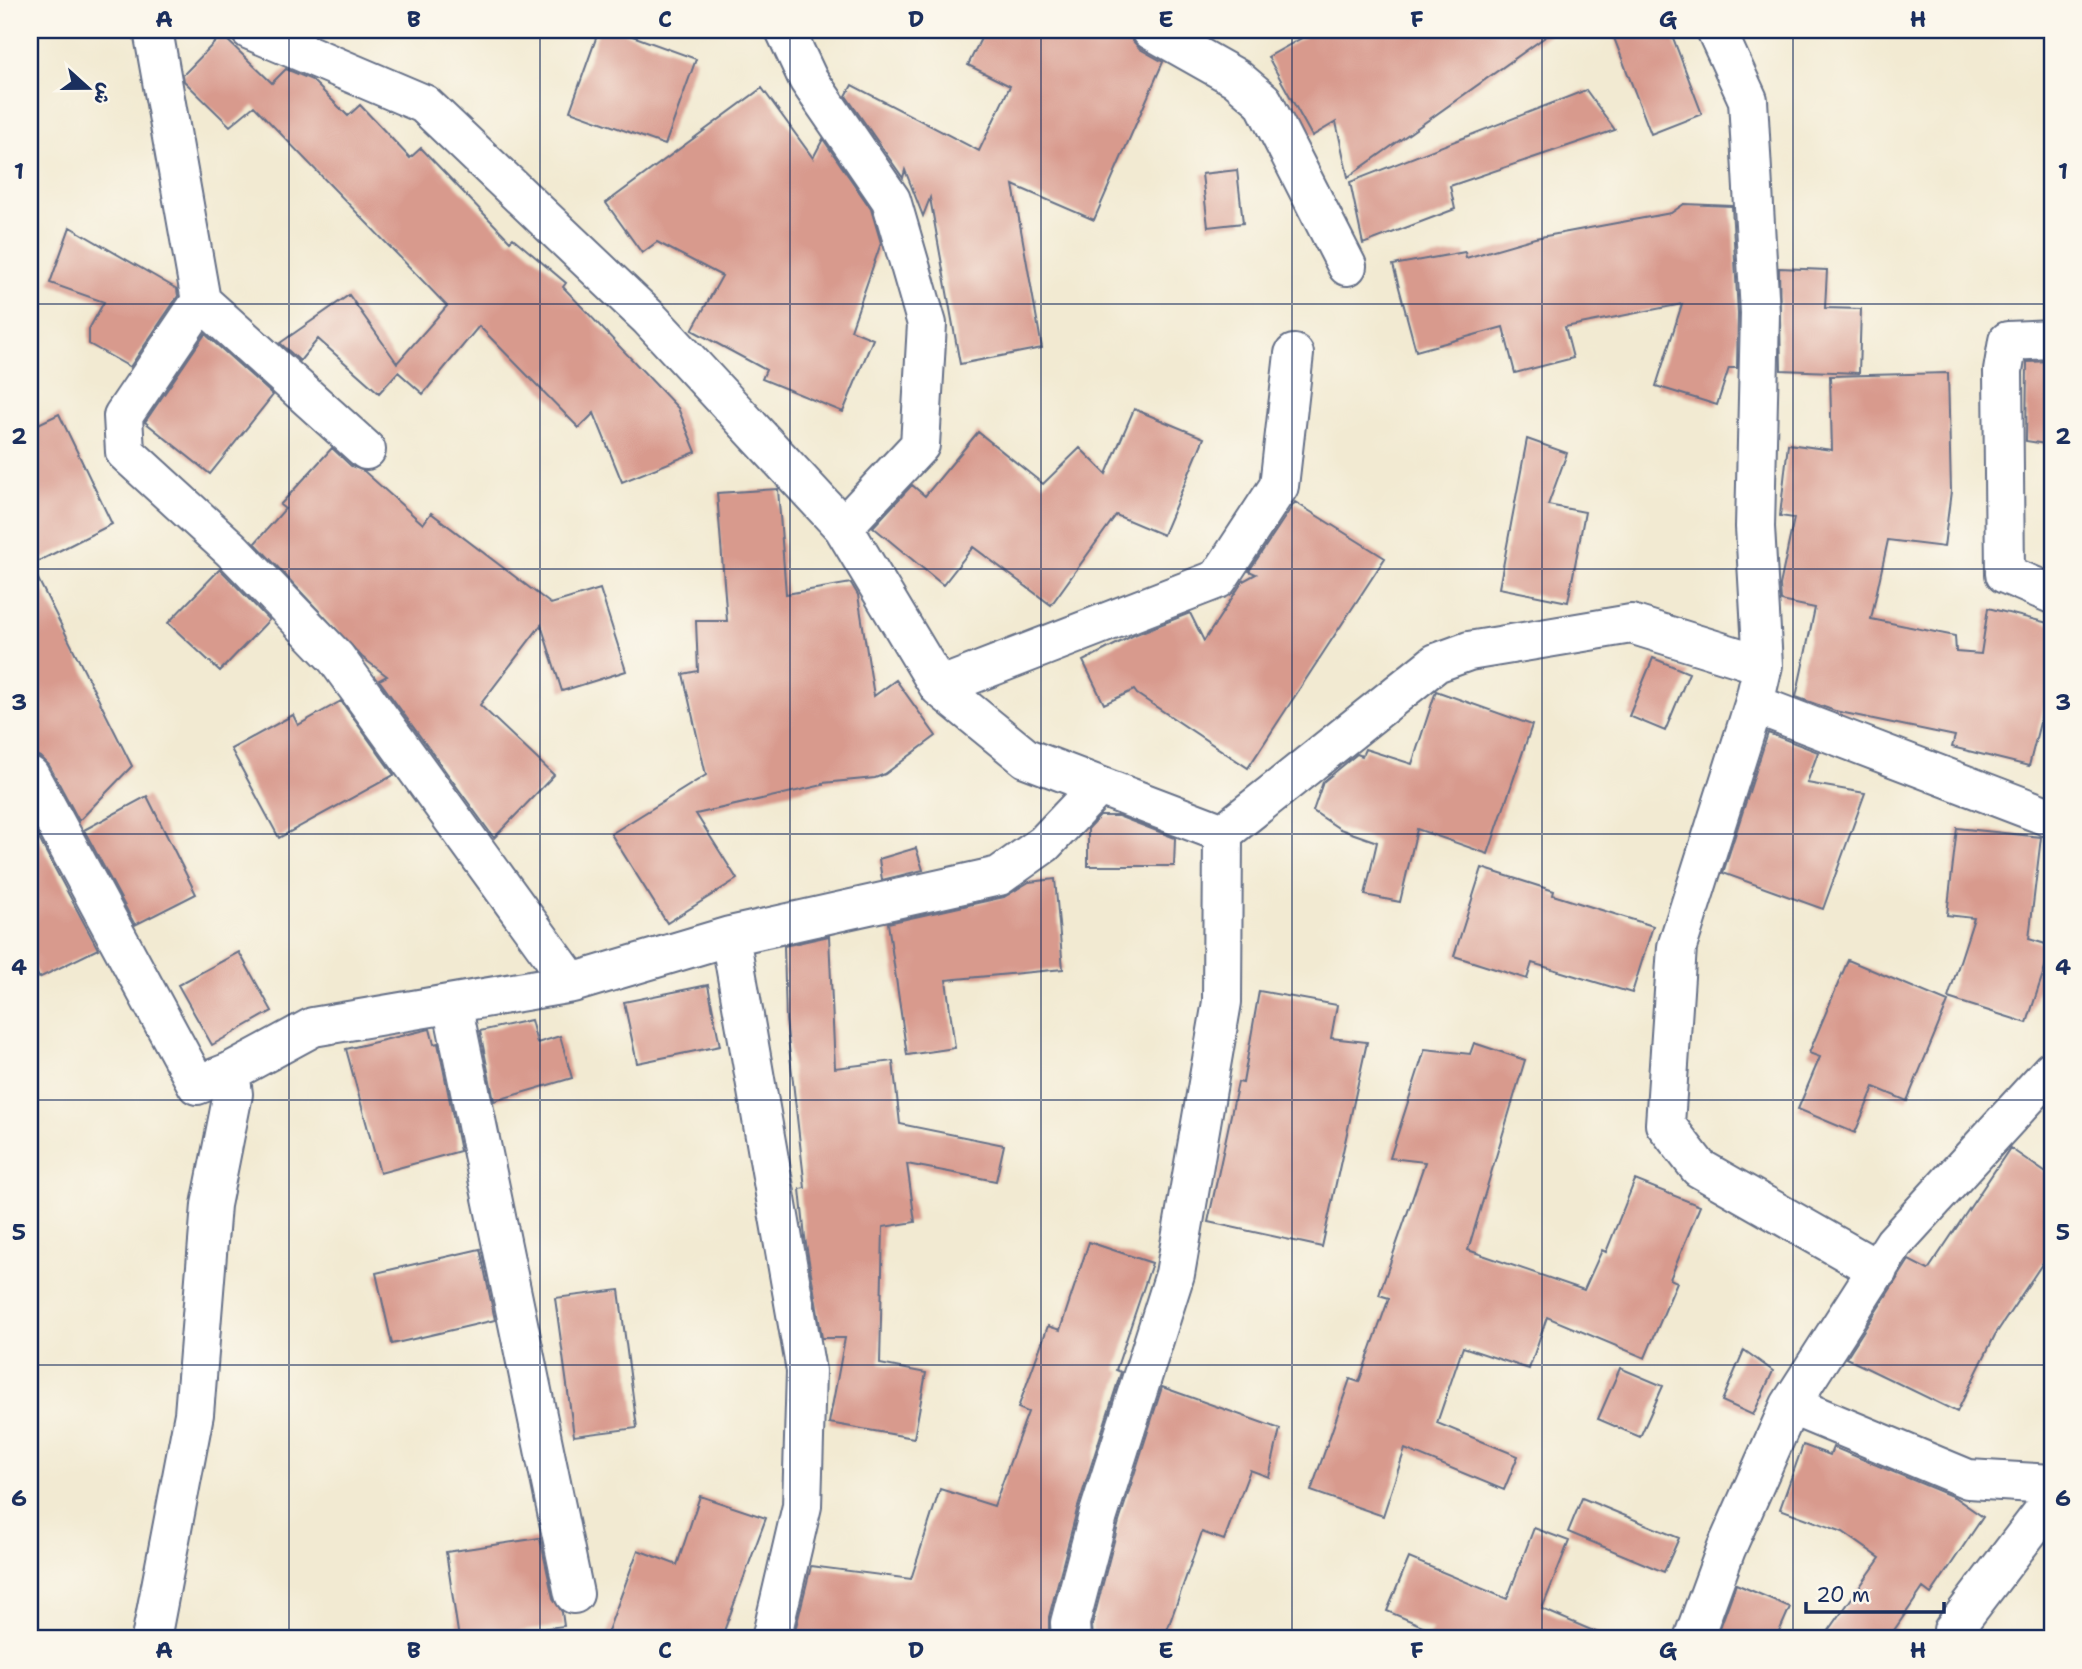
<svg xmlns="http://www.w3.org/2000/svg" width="2082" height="1669" font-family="'Shantell Sans','Playpen Sans Arabic',sans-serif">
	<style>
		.building { fill: #d89a8d }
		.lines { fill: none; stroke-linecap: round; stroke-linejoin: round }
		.minor-casing { stroke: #667087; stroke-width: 42 }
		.minor { stroke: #fff; stroke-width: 38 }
		.grid { fill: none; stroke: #1b2f5e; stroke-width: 2; stroke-opacity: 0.55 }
		.neatline { fill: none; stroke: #1b2f5e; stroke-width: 2.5 }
		.grid-label { font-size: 23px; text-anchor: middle; font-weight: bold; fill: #1b2f5e }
	</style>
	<rect width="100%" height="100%" fill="#fbf7ec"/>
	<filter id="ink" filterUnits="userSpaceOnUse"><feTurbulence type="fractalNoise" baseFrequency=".0143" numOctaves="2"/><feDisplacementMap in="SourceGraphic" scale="14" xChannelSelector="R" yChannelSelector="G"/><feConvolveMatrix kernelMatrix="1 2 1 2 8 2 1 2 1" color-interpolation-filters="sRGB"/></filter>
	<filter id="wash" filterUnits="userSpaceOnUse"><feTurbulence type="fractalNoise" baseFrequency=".00686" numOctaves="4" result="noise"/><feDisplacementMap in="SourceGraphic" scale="28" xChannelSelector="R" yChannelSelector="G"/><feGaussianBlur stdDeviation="1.57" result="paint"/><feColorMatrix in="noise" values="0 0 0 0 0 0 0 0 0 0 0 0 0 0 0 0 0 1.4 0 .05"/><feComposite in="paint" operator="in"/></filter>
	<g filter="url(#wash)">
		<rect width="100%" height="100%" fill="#f2ead2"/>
		<g id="blocks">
			<!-- building -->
			<path class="building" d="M599 30H616L696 59 665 145 570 111Z
				M985 30H1129L1132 40 1140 49 1163 62 1094 220 1013 185 1042 348 960 364 930 198 923 216 905 170 903 178 846 96 852 85 979 151 1010 86 968 65Z
				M1316 30H1555L1348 177 1336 122 1312 136 1268 57Z
				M1611 30H1670L1702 114 1651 134Z
				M222 35 272 83 286 69 312 80 348 116 360 105 410 158 421 148 510 241 513 238 566 283 563 287 678 408 696 452 622 482 594 413 579 428 479 326 423 394 398 372 379 393 318 339 300 361 280 343 349 295 397 363 447 306 254 106 230 126 184 81 183 75Z
				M762 88 813 158 823 139 871 209 881 243 851 330 873 339 843 412 762 379 766 370 692 330 722 276 657 242 642 253 606 203Z
				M1586 90 1615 130 1450 186 1455 209 1363 244 1350 182Z
				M1237 170 1243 223 1208 227 1202 174Z
				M1684 204 1732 206 1738 313 1737 368H1729L1717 405 1656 386 1682 304 1565 327 1573 358 1515 373 1503 327 1416 351 1393 265 1465 252 1466 258 1535 238 1671 213Z
				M70 227 177 289 178 296 130 367 89 344V329L104 302 50 283Z
				M1779 268 1827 270 1825 308 1861 309 1859 373 1781 370Z
				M205 334 273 395 210 474 145 422Z
				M2052 361V445L2026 441 2027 362Z
				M1948 373 1951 491 1944 547 1888 540 1871 619 1955 636 1956 652 1981 654 1988 608 2052 624V675L2029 766 1952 747 1955 736 1835 711 1796 697 1815 608 1781 601 1780 585 1794 518 1780 516 1788 444 1832 450 1830 376Z
				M1134 409 1204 438 1163 535 1116 515 1051 605 973 547 943 585 873 527 912 485 925 496 978 432 1043 484 1080 448 1106 474Z
				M59 414 112 524 31 565 132 766 79 821 49 765 41 757 30 754V428Z
				M1527 439 1567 453 1548 505 1585 512 1568 602 1499 588Z
				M332 448 351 466 364 471 423 524 431 513 551 604 600 589 626 671 562 691 541 625 480 705 554 775 494 838 379 680 387 676 362 657 255 543 285 509 280 505Z
				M778 489 786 594 851 583 858 595 874 696 896 680 936 736 885 774 875 778 823 783V785L696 814 737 879 667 923 611 834 706 775 683 674 698 671 696 621H727L717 493Z
				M1295 502 1385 558 1248 768 1137 694 1134 690 1104 704 1083 661 1134 635 1190 613 1204 641 1243 581 1256 574 1249 571Z
				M220 569 269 620 220 671 168 623Z
				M1653 658 1689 673 1665 731 1629 716Z
				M1436 691 1532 725 1488 854 1417 829 1400 902 1365 895 1377 842 1340 829 1313 811 1323 782 1357 754 1362 756 1365 749 1412 764Z
				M341 701 394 775 279 838 231 749 293 715 298 725Z
				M1768 733 1818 752 1807 783 1865 793 1823 909 1723 873Z
				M147 796 196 894 135 925 84 830Z
				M1100 816H1118L1175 838 1174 866H1088V829Z
				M30 822 98 949 39 978 30 958Z
				M1957 828 2041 837 2029 939 2052 946 2027 1023 1948 998 1974 918 1947 915Z
				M916 848 923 870 882 880 879 859Z
				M1482 868 1554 891 1553 895 1653 926 1632 993 1532 963 1527 979 1454 956Z
				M1055 879 1063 969 946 980 955 1048 907 1055 888 923 1004 897 1029 882Z
				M829 936 835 1068 893 1061 900 1124 1004 1145 996 1181 907 1164 915 1222 883 1227 880 1364 926 1373 914 1438 829 1423 845 1338H822L805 1238 800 1189 805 1188 786 1020 784 946Z
				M239 952 272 1011 212 1045 178 985Z
				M1848 960 1948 1002 1907 1101 1874 1087 1855 1133 1798 1109 1820 1057 1809 1053Z
				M708 985 720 1046 637 1063 624 1002Z
				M1259 991 1337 1005 1331 1038 1367 1042 1322 1247 1208 1222 1238 1082 1243 1083Z
				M531 1020 537 1043 560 1036 572 1078 494 1101 480 1031Z
				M430 1029 434 1044 438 1043 460 1151 380 1173 346 1049Z
				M1474 1043 1525 1060 1468 1250 1584 1290 1602 1250 1606 1252 1635 1180 1700 1206 1670 1279 1677 1282 1645 1358 1547 1317 1529 1369 1463 1347 1437 1423 1518 1456 1504 1490 1405 1449 1383 1516 1311 1491 1350 1379 1359 1382 1389 1298 1379 1295 1425 1162 1390 1158 1425 1049 1470 1054Z
				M2010 1148 2052 1177V1249L1995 1335 1957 1412 1846 1358 1909 1260 1928 1270Z
				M1089 1242 1152 1263 1116 1370 1121 1372 1077 1510 1049 1617V1639H793L811 1566 911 1579 940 1489 994 1506 1028 1412 1018 1408 1048 1326 1060 1330Z
				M480 1249 495 1320 392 1344 376 1273Z
				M619 1290 637 1428 574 1436 555 1298Z
				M1744 1350 1773 1371 1753 1415 1722 1401Z
				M1620 1368 1663 1386 1640 1437 1598 1419Z
				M1162 1387 1280 1429 1269 1477 1250 1470 1224 1540 1202 1532 1164 1639H1093L1092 1625 1119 1522Z
				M1803 1445 1830 1455 1833 1447 1954 1497 1983 1517 1931 1594 1923 1588 1888 1639H1823L1880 1558 1843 1532 1780 1509Z
				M700 1496 766 1518 721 1639H605L638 1550 677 1565Z
				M1582 1498 1679 1538 1664 1572 1568 1532Z
				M1534 1528 1569 1541 1542 1609 1612 1639H1427L1432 1630 1387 1611 1409 1558 1507 1599Z
				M540 1538 553 1598 562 1612 564 1626 459 1639 446 1552Z
				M1736 1584 1790 1607 1776 1639H1716Z"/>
		</g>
	</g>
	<g filter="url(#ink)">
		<use href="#blocks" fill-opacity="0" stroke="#667087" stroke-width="2"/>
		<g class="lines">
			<defs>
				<path id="minor" d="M153 30 201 301 366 450
					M250 30 424 104 649 318 843 527 939 687 1026 758 1223 833 1222 1002 1175 1274 1098 1516 1070 1623 1071 1639
					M785 30 808 79 891 200 927 324 920 445 843 527
					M1151 30 1236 78 1263 101 1347 266
					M1716 30 1748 100 1760 313 1755 527 1763 665 1754 704 1677 947 1665 1124 1699 1168 1878 1270
					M201 301 123 416 125 452 232 550 336 658 572 983
					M2052 339 2008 341 2003 371 2005 574 2052 594
					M939 687 1218 579 1279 486 1294 354
					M1754 704 2052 818
					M30 776 197 1085 230 1072
					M1223 833 1436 663 1469 651 1631 624 1763 665
					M730 936 806 1371 802 1506 771 1639
					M452 1004 574 1594
					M1790 1405 1968 1479 2052 1484
					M1953 1630 2052 1500
					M151 1639 194 1414 211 1205 233 1094 230 1072 313 1027 572 983 730 936 999 876 1044 844 1099 786
					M1693 1639 1726 1549 1790 1405 1894 1243 2052 1070"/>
			</defs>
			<!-- minor casing -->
			<use href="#minor" class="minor-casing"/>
			<!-- minor -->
			<use href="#minor" class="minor"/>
		</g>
	</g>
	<!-- grid -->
	<path class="grid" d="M289 30V1639M540 30V1639M790 30V1639M1041 30V1639M1292 30V1639M1542 30V1639M1793 30V1639M30 304H2052M30 569H2052M30 834H2052M30 1100H2052M30 1365H2052"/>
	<!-- margin -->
	<rect width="2082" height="1669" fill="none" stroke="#fbf7ec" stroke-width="77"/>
	<!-- north arrow -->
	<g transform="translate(88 88) rotate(111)" stroke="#fbf7ec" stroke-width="5" paint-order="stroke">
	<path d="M0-5L12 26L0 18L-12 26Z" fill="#1b2f5e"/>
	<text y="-10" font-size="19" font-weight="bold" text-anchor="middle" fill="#1b2f5e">ش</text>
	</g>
	<!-- scale -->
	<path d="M1806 1602v10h138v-10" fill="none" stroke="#1b2f5e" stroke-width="3.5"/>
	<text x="1816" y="1602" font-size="21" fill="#1b2f5e" stroke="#fbf7ec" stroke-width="5" paint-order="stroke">20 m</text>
	<rect x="38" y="38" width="2006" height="1592" class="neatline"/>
	<g class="grid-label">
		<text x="164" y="27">A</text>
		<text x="414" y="27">B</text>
		<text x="665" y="27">C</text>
		<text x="916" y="27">D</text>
		<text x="1166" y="27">E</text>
		<text x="1417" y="27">F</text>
		<text x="1668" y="27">G</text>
		<text x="1918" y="27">H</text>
		<text x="19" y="179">1</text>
		<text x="2063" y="179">1</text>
		<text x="19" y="444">2</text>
		<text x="2063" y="444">2</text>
		<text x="19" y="710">3</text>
		<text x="2063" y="710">3</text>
		<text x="19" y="975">4</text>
		<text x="2063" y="975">4</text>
		<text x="19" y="1240">5</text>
		<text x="2063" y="1240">5</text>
		<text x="19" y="1506">6</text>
		<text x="2063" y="1506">6</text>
		<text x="164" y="1658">A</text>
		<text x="414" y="1658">B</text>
		<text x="665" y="1658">C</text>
		<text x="916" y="1658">D</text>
		<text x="1166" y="1658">E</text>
		<text x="1417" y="1658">F</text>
		<text x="1668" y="1658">G</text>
		<text x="1918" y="1658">H</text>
	</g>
</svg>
